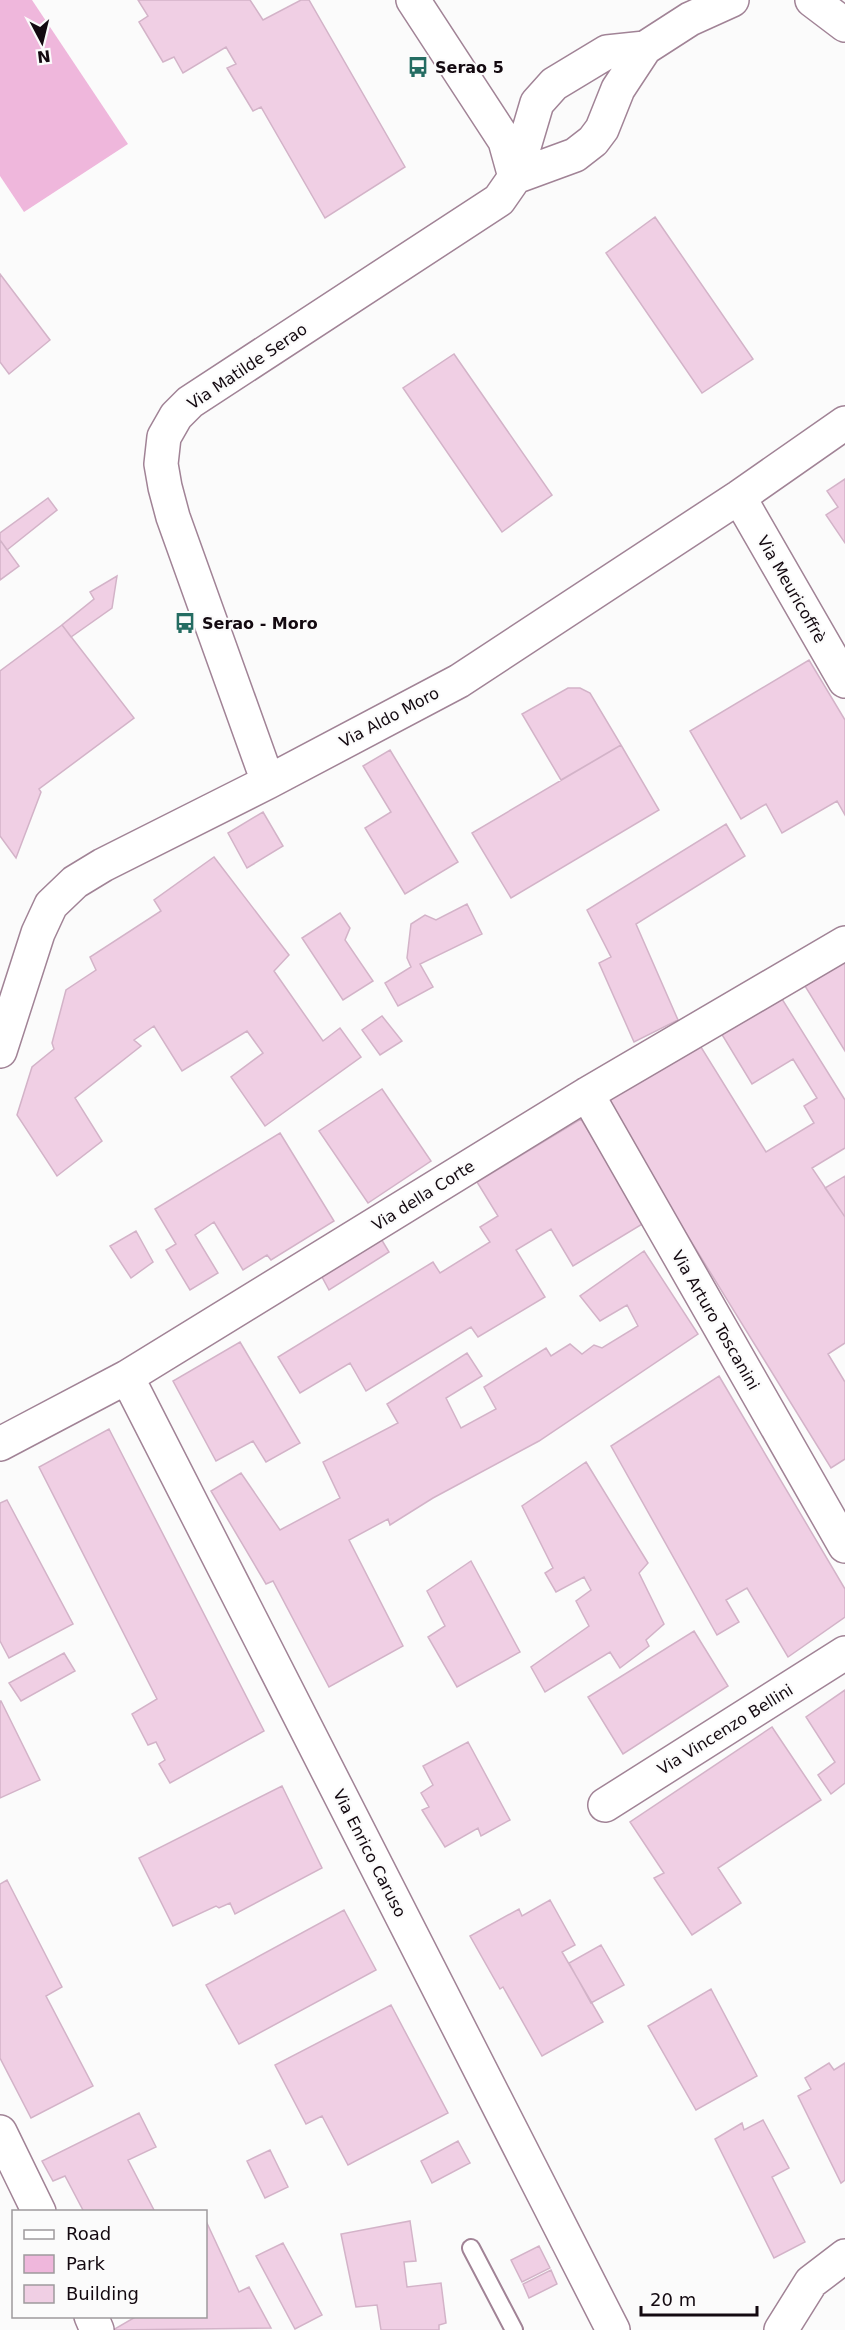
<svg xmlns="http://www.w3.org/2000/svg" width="845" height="2330" font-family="'DejaVu Sans',sans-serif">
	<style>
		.green { fill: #efb7dc }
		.building { fill: #f0cfe4; stroke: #d3b3c8; stroke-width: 1.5 }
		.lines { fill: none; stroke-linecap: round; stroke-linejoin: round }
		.service-casing { stroke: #a18396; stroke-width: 20 }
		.minor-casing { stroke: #a18396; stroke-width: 36 }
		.service { stroke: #fff; stroke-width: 16 }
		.minor { stroke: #fff; stroke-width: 33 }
		.labels { text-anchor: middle; stroke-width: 4.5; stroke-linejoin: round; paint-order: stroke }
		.poi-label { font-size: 16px; font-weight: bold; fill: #130910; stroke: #fbfbfb; text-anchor: start }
		.street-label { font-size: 16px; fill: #130910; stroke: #fbfbfb }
	</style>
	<rect width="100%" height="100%" fill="#fbfbfb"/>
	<!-- green -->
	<path class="green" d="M0 0H32L128 144 24 212 0 176Z"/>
	<!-- building -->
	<path class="building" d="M138 0H250L263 20 301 0H309L405 167 325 218 261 107 253 111 227 68 236 64 226 47 183 73 174 57 163 62 139 22 148 16Z
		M655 217 753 359 702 393 606 253Z
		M0 274 50 340 9 374 0 362Z
		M454 354 552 495 502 532 403 388Z
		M845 479V543L826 515 838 507 827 491Z
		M48 498 57 510 7 550 0 540V533Z
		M0 540 19 566 0 580Z
		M117 576 112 608 71 637 62 625 94 599 90 592Z
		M62 625 134 718 39 789 41 792 16 858 0 836V671Z
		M809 660 845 720V815L837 801 782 833 766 804 741 819 690 731Z
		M568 688H580L590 693 621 745 561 780 522 714Z
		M621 745 659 810 511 898 472 833Z
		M390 750 458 862 405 894 365 828 391 812 363 766Z
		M263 812 283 846 247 868 228 833Z
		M726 824 745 856 636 924 678 1020 634 1042 599 963 611 957 587 910Z
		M214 857 289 955 274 971 323 1041 340 1028 361 1057 265 1126 231 1077 263 1053 247 1031 182 1071 154 1026 134 1040 141 1046 75 1098 102 1141 57 1176 17 1115 32 1067 54 1049 52 1043 66 990 96 970 90 957 161 911 154 900Z
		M467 904 482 934 420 964 433 987 398 1006 385 983 411 967 407 958 411 924 425 915 436 920Z
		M340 913 350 928 345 940 373 981 343 1000 302 938Z
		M845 961V1051L805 986Z
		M777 991 845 1100V1148L812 1168 845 1217V1343L828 1354 845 1382V1459L831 1468 602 1097 696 1039 766 1152 814 1123 804 1106 817 1098 793 1059 752 1084 718 1028Z
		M382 1016 402 1041 380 1055 362 1030Z
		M382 1089 431 1161 368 1203 319 1131Z
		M581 1119 644 1223 573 1266 551 1229 516 1250 545 1297 478 1337 471 1327 366 1391 350 1363 300 1393 278 1357 433 1262 440 1273 490 1242 480 1227 498 1216 477 1182Z
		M280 1133 334 1221 271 1260 267 1255 243 1270 214 1222 195 1235 218 1273 190 1290 166 1250 176 1244 155 1209Z
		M845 1176V1217L825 1188Z
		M374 1227 389 1252 329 1290 315 1264Z
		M136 1231 153 1262 131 1278 110 1246Z
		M644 1251 698 1334 539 1441 433 1498 390 1525 388 1519 349 1540 403 1646 329 1687 273 1581 266 1584 211 1491 241 1473 280 1530 340 1498 323 1462 398 1423 387 1404 467 1353 482 1376 446 1398 461 1428 496 1409 484 1387 546 1348 551 1356 570 1344 582 1354 594 1345 602 1348 638 1326 627 1305 600 1321 580 1296Z
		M240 1342 300 1443 266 1462 253 1441 216 1461 173 1381Z
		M719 1376 845 1589V1617L788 1657 747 1588 726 1600 739 1622 717 1635 611 1446Z
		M109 1429 264 1731 170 1783 159 1764 165 1760 156 1742 148 1745 132 1714 157 1699 39 1467Z
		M586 1462 648 1563 639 1573 664 1624 646 1640 649 1646 620 1668 610 1652 545 1692 531 1667 589 1626 576 1601 591 1590 584 1577 556 1592 545 1573 553 1568 522 1506Z
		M7 1500 73 1624 9 1658 0 1641V1503Z
		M471 1561 520 1652 457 1687 428 1637 445 1626 427 1591Z
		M694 1631 728 1686 623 1754 588 1697Z
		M64 1653 75 1671 21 1701 9 1683Z
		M845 1690V1783L831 1794 818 1775 835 1762 806 1717Z
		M1 1701 40 1780 0 1798V1701Z
		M772 1727 821 1800 718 1868 741 1903 692 1935 654 1878 664 1873 630 1822Z
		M468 1742 510 1820 481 1836 478 1828 445 1847 422 1810 429 1807 421 1793 433 1785 423 1766Z
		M282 1786 322 1868 235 1914 230 1903 219 1908 216 1906 173 1926 139 1858Z
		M7 1880 62 1987 46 1996 93 2086 31 2118 0 2058V1884Z
		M550 1900 575 1945 562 1952 603 2022 542 2056 503 1987 500 1989 470 1936 519 1909 522 1916Z
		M344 1910 376 1970 239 2044 206 1985Z
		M601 1945 624 1985 591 2003 569 1963Z
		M711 1989 757 2076 696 2110 648 2026Z
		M391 2005 448 2113 348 2165 322 2116 306 2124 275 2065Z
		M829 2063 834 2070 845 2063V2180L841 2183 798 2096 811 2089 805 2078Z
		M139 2113 156 2147 128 2160 155 2212H84L65 2176 53 2181 42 2161Z
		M763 2120 789 2168 772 2177 805 2242 774 2258 715 2139 742 2123 744 2130Z
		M458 2141 470 2163 432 2183 421 2161Z
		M270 2150 288 2187 265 2198 247 2161Z
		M206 2221 239 2292 249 2287 271 2328 113 2330 137 2316H206Z
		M410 2221 416 2261 404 2262 407 2287 441 2283 446 2323 439 2325V2330H381L377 2305 356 2307 341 2234Z
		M283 2243 322 2315 295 2329 256 2256Z
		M539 2246 550 2268 522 2282 511 2260Z
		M551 2270 557 2284 529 2298 523 2284Z"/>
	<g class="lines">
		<defs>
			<path id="service" d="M471 2248 514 2330"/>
			<path id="minor" d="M413 0 505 141 515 177
				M812 0 845 25
				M515 177 575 155 593 141 602 129 618 89 645 48 690 19 732 0
				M739 497 845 681
				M268 782 173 517 165 487 161 464 164 437 176 416 190 402 499 200 515 177 537 103 554 84 607 52 645 48
				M0 1051 38 933 51 905 75 882 103 865 268 782 459 681 739 497 845 423
				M587 1094 845 1546
				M127 1377 613 2330
				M0 1444 127 1377 587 1094 845 943
				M605 1805 845 1653
				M0 2132 39 2212
				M91 2316 97 2330
				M781 2330 811 2282 845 2256"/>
		</defs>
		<!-- service casing -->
		<use href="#service" class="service-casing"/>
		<!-- minor casing -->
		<use href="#minor" class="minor-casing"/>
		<!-- service -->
		<use href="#service" class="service"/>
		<!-- minor -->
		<use href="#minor" class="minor"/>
	</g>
	<!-- icons -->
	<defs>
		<symbol id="bus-bare" viewBox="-9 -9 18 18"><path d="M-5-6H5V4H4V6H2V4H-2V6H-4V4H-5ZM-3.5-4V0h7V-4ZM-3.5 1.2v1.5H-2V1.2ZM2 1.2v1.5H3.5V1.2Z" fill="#246c62" stroke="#fbfbfb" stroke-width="2.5" paint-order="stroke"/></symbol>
	</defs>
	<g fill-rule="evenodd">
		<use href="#bus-bare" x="403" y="52" width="30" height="30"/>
		<use href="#bus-bare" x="170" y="608" width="30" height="30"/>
	</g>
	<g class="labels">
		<!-- poi labels -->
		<g class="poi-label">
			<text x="435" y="73">Serao 5</text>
			<text x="202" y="629">Serao - Moro</text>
		</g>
		<!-- street labels -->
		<g class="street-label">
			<text transform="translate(247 366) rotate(-34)" y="6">Via Matilde Serao</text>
			<text transform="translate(792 589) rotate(60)" y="6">Via Meuricoffrè</text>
			<text transform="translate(389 717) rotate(-28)" y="6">Via Aldo Moro</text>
			<text transform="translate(423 1195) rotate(-32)" y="6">Via della Corte</text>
			<text transform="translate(716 1320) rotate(60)" y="6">Via Arturo Toscanini</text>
			<text transform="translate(725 1729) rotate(-32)" y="6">Via Vincenzo Bellini</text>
			<text transform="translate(370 1853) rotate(63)" y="6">Via Enrico Caruso</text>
		</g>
	</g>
	<!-- legend -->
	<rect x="12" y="2210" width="195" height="108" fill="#fbfbfb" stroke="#9e9a9d" stroke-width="1.5"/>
	<rect x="24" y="2230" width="30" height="9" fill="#ffffff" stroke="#9e9a9d" stroke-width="1.5"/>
	<text x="66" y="2240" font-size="18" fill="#130910">Road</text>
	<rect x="24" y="2255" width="30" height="18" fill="#efb7dc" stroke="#9e9a9d" stroke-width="1.5"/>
	<text x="66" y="2270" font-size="18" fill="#130910">Park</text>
	<rect x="24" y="2285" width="30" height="18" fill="#f0cfe4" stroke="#9e9a9d" stroke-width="1.5"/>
	<text x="66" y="2300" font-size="18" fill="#130910">Building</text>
	<!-- north arrow -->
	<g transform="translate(42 42) rotate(173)" stroke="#fbfbfb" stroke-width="4.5" paint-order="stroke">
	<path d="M0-4.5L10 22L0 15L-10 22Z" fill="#130910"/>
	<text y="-9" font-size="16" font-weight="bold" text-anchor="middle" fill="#130910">N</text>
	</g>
	<!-- scale -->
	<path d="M641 2306v9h116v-9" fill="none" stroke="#130910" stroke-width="3"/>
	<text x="650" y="2306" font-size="18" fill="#130910" stroke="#fbfbfb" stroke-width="4.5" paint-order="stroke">20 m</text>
</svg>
